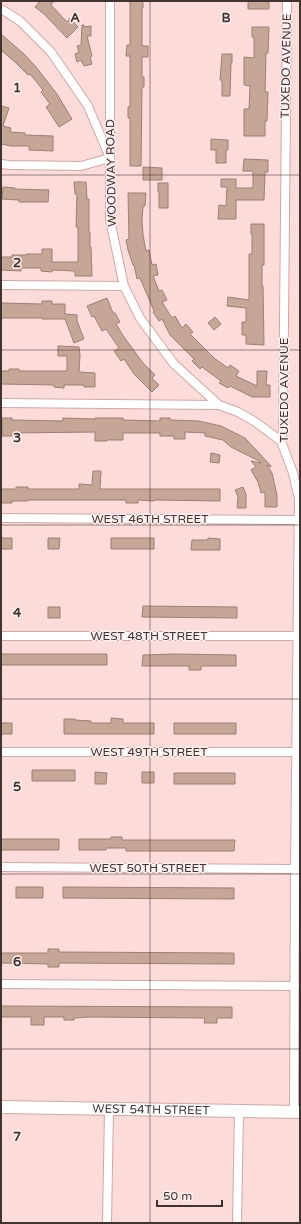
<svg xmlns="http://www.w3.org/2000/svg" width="301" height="1224" font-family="'Varela Round',sans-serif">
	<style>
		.building { fill: #c6a697; stroke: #9e7f72 }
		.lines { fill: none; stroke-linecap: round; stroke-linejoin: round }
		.street-casing { stroke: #cda9a7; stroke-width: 10 }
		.secondary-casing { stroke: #cda9a7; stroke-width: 14 }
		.street { stroke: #fff; stroke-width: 8 }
		.secondary { stroke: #fff; stroke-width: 12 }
		.grid { fill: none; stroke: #423332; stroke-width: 1; stroke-opacity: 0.55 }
		.labels { text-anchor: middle; stroke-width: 3; stroke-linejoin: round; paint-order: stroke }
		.street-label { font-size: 12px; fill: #423332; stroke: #fdeded }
		.grid-label { font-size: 13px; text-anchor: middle; font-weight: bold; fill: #423332; stroke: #fdeded; stroke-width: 3; stroke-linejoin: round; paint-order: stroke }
	</style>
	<rect width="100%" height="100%" fill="#fbdcdb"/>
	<!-- building -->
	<path class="building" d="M40 1H54L51 5 67 22 70 18 78 27 67 38 44 14 35 7Z
		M130 1H143V8H142V46H148V57H142V77H144V87H142L141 166H130V118H128V107H130V56H126L127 45H130Z
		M248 1H269V9H248Z
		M82 25H84V27L91 26V36H87L92 56 90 57 92 64 84 66 81 60 77 62 75 54 79 52 77 46 81 45Z
		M252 27H269L268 53H266L265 92H268L267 121H265V136H244V109H249L250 86 244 85V57L254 58V37H252Z
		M1 34 24 54 36 67 57 94 72 119 59 127 46 107 50 104 41 92 43 90 30 74 28 75 16 63 1 50Z
		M222 54H232V63H231L230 96H222V80H220Z
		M1 106 9 108 3 126 11 128 10 132 25 133V135L53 136V151L29 150V146H11L1 144Z
		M211 139 228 140V150H226V163H216V150H211Z
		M244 159 268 160V172H265L264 200H236V219H218L219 205 226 206 227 187H221V179H236V188H253V171H243Z
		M143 167 162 168V180H143Z
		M74 182H86L87 199H89V232H90V247H91L92 276H75V271L52 270V272L41 271V268H21V271L1 270V257H12V255H26V254H42V249H52V262H78V227H76L77 194H75Z
		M158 183H168V208H159V192H158Z
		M3 187 15 188V189L49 190 48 202H19V200L2 199Z
		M128 193H146L145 206H143L142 221 143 235 146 251 149 250 152 265 156 264 158 275 153 276 159 291 162 290 167 300 162 302 172 318 175 316 182 328 186 324 193 332 190 334 214 358 228 368 230 365 239 371 236 376 257 386V371H267L266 385H270V397H252L230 386 228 388 219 383 221 381 202 367 200 369 192 361 194 359 170 335 162 319 159 321 153 312 154 311 140 278 137 279 134 265H133L128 250 126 240 129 239Z
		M251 224H264V265H262V286H263L264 345 246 344V335H242V322H246V308L227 306 228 297 249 300V254H252V234H251Z
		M107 298 113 313H115L120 322 116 324 124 337 143 363 155 375 152 378 159 385 152 392 134 374 124 359 121 361 114 351 119 348 106 329 102 331 94 316 92 317 87 306Z
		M42 301H52V304H65V314L77 315V321L84 339 74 343 65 319H42V318H1V303L42 304Z
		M215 317 221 324 214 330 208 323Z
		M58 346 79 347 80 355 79 372 95 373V387H84V385H64V388L54 387V385L1 384V371H9V369H19V371H67V356H58Z
		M2 418H12V420L63 421V418L95 419V418H123V420L160 421V418H170V420L199 421 221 426 245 438 271 466V467L267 465 272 473 277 495V507H265V492L261 493 258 482 251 470 256 467 251 461 261 463V462L231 447 223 440 205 436V433L185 432V439H174V436H160V433H123V440H107V441H95V432L12 433V436H2Z
		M211 453 220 455 219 463 210 462Z
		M93 471H101L100 489H220V501L154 500V501L138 500V503H126V500H28V501H12V503H1V489H16V487H28V489H79V484L92 485Z
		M243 487 246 494V508H237L238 497 235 490Z
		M1 538H12V549H1Z
		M48 538H60L59 549H48Z
		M111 538H154V549H111Z
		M208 538 220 539V550H191L192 540H208Z
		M143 606 237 607V618L142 617Z
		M48 607H60V618H48Z
		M1 654H107V665H1Z
		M174 654 236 655V666H201V670H189V666H142L143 655Z
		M111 718 123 719V723H154V734H64V719H75V720L91 721V723H111Z
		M1 723H12V734H1Z
		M174 723H236V734H174Z
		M32 770H75V781H32Z
		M95 772 107 773 106 784H95Z
		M142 772H154V783H142Z
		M174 773H235V784H174Z
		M111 837H122V840H235L234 851H126V848H106V850H79V839H111Z
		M1 839H59V850H1Z
		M16 887H43V898H16Z
		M63 887 234 888V899L63 898Z
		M48 949H59V952L234 953V964L59 963V967H48V964L1 963V953H48Z
		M1 1006 232 1007V1018H217V1023H204L205 1018 90 1017 74 1018V1020H64V1017H44V1025H31V1017H1Z"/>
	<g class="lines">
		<defs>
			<path id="street" d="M110 1V220L124 286 140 318 174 364 219 405 238 412 254 421 281 441
				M287 1 283 429 281 441 293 473 299 499 295 869 294 1112
				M1 9 20 21 51 52 88 106 110 158 81 166 10 165 1 164
				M1 285 124 286
				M1 403 219 405
				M1 518 299 520
				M1 636H298
				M1 752H297
				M1 867 295 869
				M1 984 295 986
				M107 1223 109 1109
				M237 1223 239 1111"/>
			<g id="secondary">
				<path id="s1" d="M1 1107 300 1112"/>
			</g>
		</defs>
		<!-- street casing -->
		<use href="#street" class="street-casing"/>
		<!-- secondary casing -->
		<use href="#secondary" class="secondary-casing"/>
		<!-- street -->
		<use href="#street" class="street"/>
		<!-- secondary -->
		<use href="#secondary" class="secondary"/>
	</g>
	<!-- grid -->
	<path class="grid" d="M150 1V1223M1 175H300M1 350H300M1 525H300M1 699H300M1 874H300M1 1049H300"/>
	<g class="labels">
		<!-- street labels -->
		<g class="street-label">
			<text transform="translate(286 66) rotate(-89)" y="4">TUXEDO AVENUE</text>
			<text transform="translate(111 173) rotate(-91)" y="4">WOODWAY ROAD</text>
			<text transform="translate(284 390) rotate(-90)" y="4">TUXEDO AVENUE</text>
			<text x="150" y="523">WEST 46TH STREET</text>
			<text x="149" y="640">WEST 48TH STREET</text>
			<text x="149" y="756">WEST 49TH STREET</text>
			<text x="148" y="872">WEST 50TH STREET</text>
			<text dy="4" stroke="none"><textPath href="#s1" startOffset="150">WEST 54TH STREET</textPath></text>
		</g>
	</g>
	<g class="grid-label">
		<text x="75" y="22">A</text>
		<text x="226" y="22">B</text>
		<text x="17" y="92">1</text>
		<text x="17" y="267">2</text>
		<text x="17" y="442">3</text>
		<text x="17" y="617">4</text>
		<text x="17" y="791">5</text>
		<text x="17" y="966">6</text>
		<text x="17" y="1141">7</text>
	</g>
	<!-- border -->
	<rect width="301" height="1224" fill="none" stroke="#423332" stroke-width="4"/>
	<!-- scale -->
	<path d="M157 1200v6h65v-6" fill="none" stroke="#423332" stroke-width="2"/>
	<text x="163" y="1200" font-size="12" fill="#423332" stroke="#fdeded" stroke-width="3" paint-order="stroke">50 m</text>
</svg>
